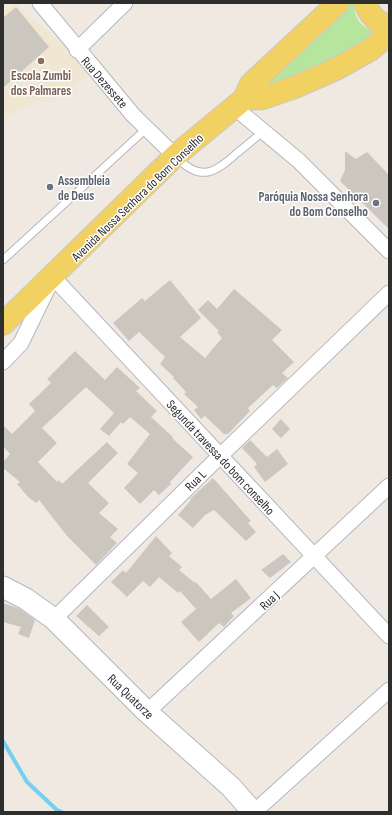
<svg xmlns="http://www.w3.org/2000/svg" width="392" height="815" font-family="'Sofia Sans Condensed',sans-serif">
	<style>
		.education { fill: #f0e6d1 }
		.green { fill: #b6e59e }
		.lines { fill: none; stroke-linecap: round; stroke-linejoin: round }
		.stream { stroke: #75cff0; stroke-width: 4 }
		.building { fill: #cbc7bf }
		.lane-casing { stroke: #b4b7c1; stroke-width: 9 }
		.street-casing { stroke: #b4b7c1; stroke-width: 17 }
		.secondary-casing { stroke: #b4b7c1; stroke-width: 23 }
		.primary-casing { stroke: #c9c9c9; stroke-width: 24 }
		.lane { stroke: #fff; stroke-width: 7 }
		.street { stroke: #fff; stroke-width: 15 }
		.secondary { stroke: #fff; stroke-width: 21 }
		.primary { stroke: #f2d163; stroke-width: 22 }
		.education-dot { fill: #8d6e63; stroke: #fff; stroke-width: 1.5 }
		.worship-dot { fill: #6b7280; stroke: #fff; stroke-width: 1.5 }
		.labels { text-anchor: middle; stroke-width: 3; stroke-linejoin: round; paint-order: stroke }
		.education-label { font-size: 13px; font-weight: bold; fill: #785e54; stroke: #fff }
		.street-label { font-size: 13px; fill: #2e2e2e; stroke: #fff }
		.worship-label { font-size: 13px; font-weight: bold; fill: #5b616d; stroke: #fff; text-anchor: start }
	</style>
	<rect width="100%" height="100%" fill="#efe9e1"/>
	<!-- education -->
	<path class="education" d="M13 3 69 50 91 73 53 101H36L3 119V13Z"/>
	<!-- green -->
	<path class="green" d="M347 3H354C354 23 365 29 383 35L344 60 256 94Z"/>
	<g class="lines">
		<!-- stream -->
		<path class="stream" d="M3 741 27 782 57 810 62 812"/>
	</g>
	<!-- building -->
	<path class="building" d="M16 7 49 47 3 88V18Z
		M345 151 356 159 367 152 389 175V229L340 181 345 170Z
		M170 280 201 318 180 337 205 358 222 338 217 332 219 331 198 310 208 300 217 309 234 289 282 330 272 340 294 362 282 373 288 378 277 388 273 385 248 408 250 411 228 434H224L205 416 201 419 194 410 198 407 184 394 186 392 173 378 174 377 160 364 165 357 139 332 129 341 113 323 142 298 145 301Z
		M75 351 105 380 117 367 140 388 136 391 157 411 151 417 173 437 172 438 193 457 170 482 171 484 159 495 154 490 140 504 124 488 138 473 127 464 150 434 130 417 123 424 121 422 109 436 100 429 114 413 86 387 42 428 57 443 38 462 57 482 59 480 62 484 107 442 118 453 88 483 109 503 99 513 118 529 110 537 117 543 96 565 67 536 39 500 36 503 28 497 17 484 20 482 3 468V462L10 454 3 446V425L12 434 35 411 29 404 51 383 47 379Z
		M281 419 290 429 281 438 272 429Z
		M250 440 267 457 277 449 288 464 265 482 254 467 257 464 242 448Z
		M213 478 251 521 248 523 256 532 246 541 214 510 205 515 193 528 178 515 191 500 190 499Z
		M156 536 172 553 169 556 182 567 179 570 195 583 196 582 211 599 236 579 251 598 231 613 234 616 224 627 219 623 199 642 181 622 196 609 180 591 178 593 159 577 150 587 143 581 127 597 111 582 123 570 126 573Z
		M283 554 291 562 270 578 261 570Z
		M3 603 20 609 35 620 29 638 18 634 21 627 3 622Z
		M87 605 109 627 99 636 76 616Z"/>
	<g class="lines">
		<defs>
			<path id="lane" d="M177 158C201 182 215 173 237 153 246 146 255 138 264 131
				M3 260 147 128"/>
			<path id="street" d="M40 3 133 115 175 156
				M77 50 125 3
				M234 107 299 161 389 251
				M3 362 21 343 53 277 389 636
				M54 619 220 456 389 293
				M147 712 389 486
				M254 812 389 690"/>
			<path id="secondary" d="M3 587 26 599 54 619 147 712 231 787 253 812"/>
			<path id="primary" d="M365 3C369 13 377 25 389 25
				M244 99 263 98 295 87 336 69 370 50 389 34
				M3 324 175 156 244 99 251 84 338 3"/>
		</defs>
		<!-- lane casing -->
		<use href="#lane" class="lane-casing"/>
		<!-- street casing -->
		<use href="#street" class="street-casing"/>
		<!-- secondary casing -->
		<use href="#secondary" class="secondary-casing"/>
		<!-- primary casing -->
		<use href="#primary" class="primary-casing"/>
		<!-- lane -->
		<use href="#lane" class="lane"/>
		<!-- street -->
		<use href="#street" class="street"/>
		<!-- secondary -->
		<use href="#secondary" class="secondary"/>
		<!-- primary -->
		<use href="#primary" class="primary"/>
	</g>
	<!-- markers -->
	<circle class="education-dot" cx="41" cy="61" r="4"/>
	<g class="worship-dot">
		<circle cx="50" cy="187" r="4"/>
		<circle cx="376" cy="203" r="4"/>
	</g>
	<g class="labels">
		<!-- education labels -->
		<g class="education-label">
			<text x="41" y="80">Escola Zumbi<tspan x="41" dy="15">dos Palmares</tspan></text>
		</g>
		<!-- street labels -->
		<g class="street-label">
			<text transform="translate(105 82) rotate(49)" y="5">Rua Dezessete</text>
			<text transform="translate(137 197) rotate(-44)" y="5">Avenida Nossa Senhora do Bom Conselho</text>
			<text transform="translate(221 457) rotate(47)" y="5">Segunda travessa do bom conselho</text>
			<text transform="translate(195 480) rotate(-45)" y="5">Rua L</text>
			<text transform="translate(269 600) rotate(-43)" y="5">Rua J</text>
			<text transform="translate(131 696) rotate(44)" y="5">Rua Quatorze</text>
		</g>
		<!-- worship labels -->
		<g class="worship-label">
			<text x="58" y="185">Assembleia<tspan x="58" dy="15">de Deus</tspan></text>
			<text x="368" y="201" text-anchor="end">Paróquia Nossa Senhora<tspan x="368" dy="15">do Bom Conselho</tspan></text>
		</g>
	</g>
	<!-- border -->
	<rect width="392" height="815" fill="none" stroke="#2e2e2e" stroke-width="8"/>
</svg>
